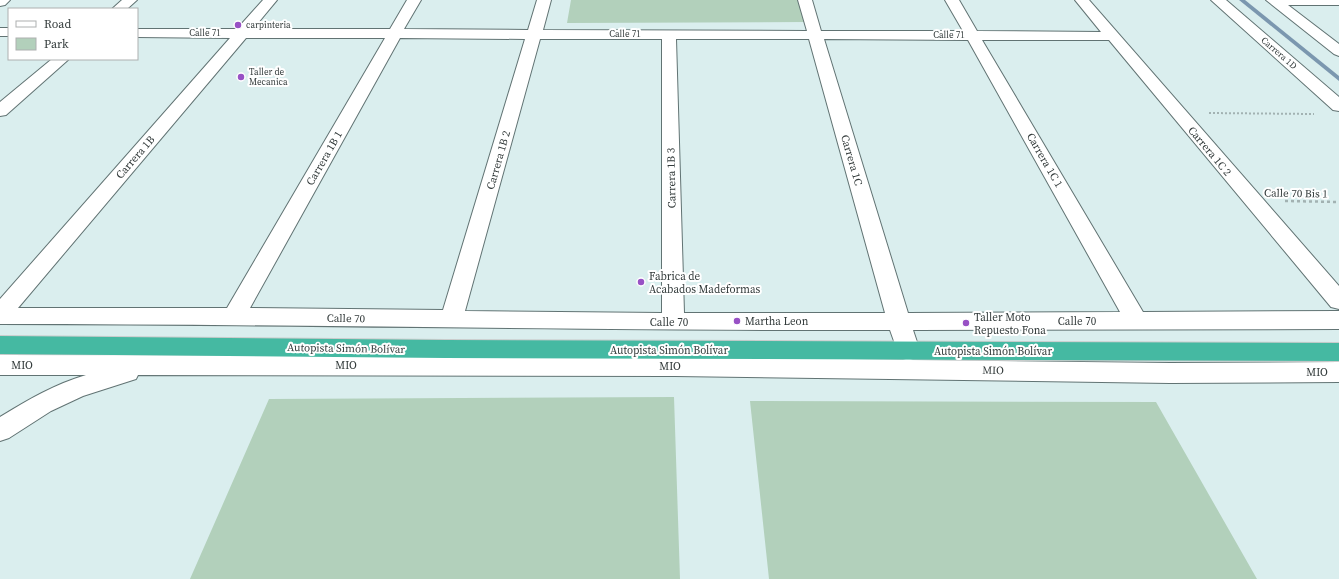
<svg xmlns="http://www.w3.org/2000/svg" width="1339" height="579" font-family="'Source Serif 4',serif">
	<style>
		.green { fill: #b2d0bb }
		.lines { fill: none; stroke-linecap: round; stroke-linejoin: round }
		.stream { fill: #7b97af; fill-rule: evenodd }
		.minor-casing { stroke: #617373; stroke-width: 2 }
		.highway-casing { stroke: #cacccc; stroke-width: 2 }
		.path-far1 { stroke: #a2b2b2; stroke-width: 2; stroke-dasharray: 2 2; stroke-linecap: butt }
		.path { stroke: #a2b2b2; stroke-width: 2.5; stroke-dasharray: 3 3; stroke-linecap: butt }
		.minor { fill: #fff; fill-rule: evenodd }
		.highway { fill: #45b9a2; fill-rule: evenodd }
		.poi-dot { fill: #9851c5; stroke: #fff; stroke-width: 1.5 }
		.labels { text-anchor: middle; stroke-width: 4; stroke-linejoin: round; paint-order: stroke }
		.far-poi-label { font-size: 9px; fill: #323a3a; stroke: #fff; text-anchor: start }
		.far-street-label { font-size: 9px; fill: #323a3a; stroke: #fff }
		.street-label { font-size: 11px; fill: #323a3a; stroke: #fff }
		.poi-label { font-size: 11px; fill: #323a3a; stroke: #fff; text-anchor: start }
	</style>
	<rect width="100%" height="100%" fill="#daeeee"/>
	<!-- green -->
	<path class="green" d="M571 0H800L807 22 567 23Z
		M674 397 680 579H190L269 399Z
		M750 401 1156 402 1257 579H769Z"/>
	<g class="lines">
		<!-- stream -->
		<path class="stream" d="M1239 0H1245L1339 76V81Z"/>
		<defs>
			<path id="minor" d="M0 0H10L5 5 0 6Z
				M122 0H137L127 9H112Z
				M263 0H277L253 29H390L407 0H421L404 29 528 30 537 0H551L543 30 807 31 798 0H812L821 31H963L945 0H959L977 31 1101 32 1075 0H1089L1339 286V309L1331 307 1109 40H982L1143 312 1339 311V329L913 330 920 351 916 358 910 360 1170 363 1339 362V382L1170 383 675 376 138 375 136 379 83 396 51 411 9 438 0 441V417C28 400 55 384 86 375H0V355L675 356 906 360 900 358 890 330C593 331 297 324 0 324V299L230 38 137 37V29H237ZM246 38H385L227 308H18ZM400 38 525 39 443 310 250 308ZM540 39H662V313L465 311ZM676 39H809L885 313H684ZM824 39 968 40 1120 312 908 313Z
				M1211 0H1226L1339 97V111L1333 110Z
				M1266 0H1339V5H1288L1339 44V56L1334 54Z
				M0 28H9V36H0Z
				M52 59H69L6 115 0 116V102Z"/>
			<path id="highway" d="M0 336 445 340 1339 343V361L445 358 0 354Z"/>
		</defs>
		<!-- minor casing -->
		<use href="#minor" class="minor-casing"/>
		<!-- highway casing -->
		<use href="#highway" class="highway-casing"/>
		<!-- path-far1 -->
		<path class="path-far1" d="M1209 113 1314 114"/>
		<!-- path -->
		<path class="path" d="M1285 201 1339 202"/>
		<!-- minor -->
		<use href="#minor" class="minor"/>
		<!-- highway -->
		<use href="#highway" class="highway"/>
	</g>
	<!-- markers -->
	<g class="poi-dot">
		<circle cx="238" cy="25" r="4"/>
		<circle cx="241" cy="77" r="4"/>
		<circle cx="641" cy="282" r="4"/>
		<circle cx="737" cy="321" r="4"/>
		<circle cx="966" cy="323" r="4"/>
	</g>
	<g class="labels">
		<!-- far-poi labels -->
		<g class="far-poi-label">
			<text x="246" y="28">carpinteria</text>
			<text x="249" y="75">Taller de<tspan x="249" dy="10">Mecanica</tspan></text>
		</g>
		<!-- far-street labels -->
		<g class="far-street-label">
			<text x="205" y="36">Calle 71</text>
			<text x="625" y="37">Calle 71</text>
			<text x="949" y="38">Calle 71</text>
			<text transform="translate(1279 53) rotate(41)" y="3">Carrera 1D</text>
		</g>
		<!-- street labels -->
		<g class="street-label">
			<text transform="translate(1210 151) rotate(50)" y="4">Carrera 1C 2</text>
			<text transform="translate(135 157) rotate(-49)" y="4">Carrera 1B</text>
			<text transform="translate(324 158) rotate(-60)" y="4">Carrera 1B 1</text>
			<text transform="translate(498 160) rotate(-74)" y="4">Carrera 1B 2</text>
			<text transform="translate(852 160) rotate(74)" y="4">Carrera 1C</text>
			<text transform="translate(1045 160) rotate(60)" y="4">Carrera 1C 1</text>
			<text transform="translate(671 178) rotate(-91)" y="4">Carrera 1B 3</text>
			<text transform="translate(1296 193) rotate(1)" y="4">Calle 70 Bis 1</text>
			<text transform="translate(346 318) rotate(1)" y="4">Calle 70</text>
			<text x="1077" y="325">Calle 70</text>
			<text x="669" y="326">Calle 70</text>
			<text transform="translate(346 348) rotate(1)" y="4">Autopista Simón Bolívar</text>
			<text x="669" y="354">Autopista Simón Bolívar</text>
			<text x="993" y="355">Autopista Simón Bolívar</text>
			<text x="22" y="369">MIO</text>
			<text x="346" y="369">MIO</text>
			<text x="670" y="370">MIO</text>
			<text transform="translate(993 370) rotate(1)" y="4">MIO</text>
			<text x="1317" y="376">MIO</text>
		</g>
		<!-- poi labels -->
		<g class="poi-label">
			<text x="649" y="280">Fabrica de<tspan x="649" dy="13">Acabados Madeformas</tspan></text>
			<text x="974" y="321">Taller Moto<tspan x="974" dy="13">Repuesto Fona</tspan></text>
			<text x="745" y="325">Martha Leon</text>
		</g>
	</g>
	<!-- legend -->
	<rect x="8" y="8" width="130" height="52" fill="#ffffff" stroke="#adb0b0"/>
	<rect x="16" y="21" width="20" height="6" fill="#ffffff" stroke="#adb0b0"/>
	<text x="44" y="28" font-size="12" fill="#323a3a">Road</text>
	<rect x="16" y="38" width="20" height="12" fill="#b2d0bb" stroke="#adb0b0"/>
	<text x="44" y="48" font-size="12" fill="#323a3a">Park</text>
</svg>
